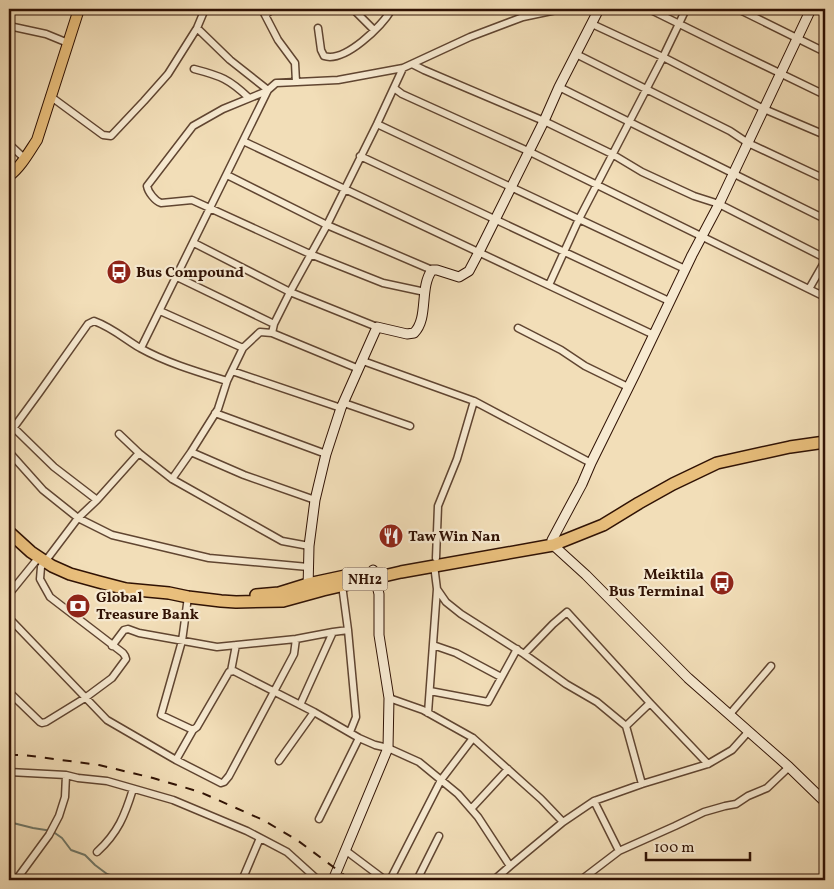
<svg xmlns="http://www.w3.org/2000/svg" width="834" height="889" font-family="Vollkorn,serif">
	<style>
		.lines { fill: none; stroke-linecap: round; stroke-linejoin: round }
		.stream { stroke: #707869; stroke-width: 2 }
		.street-casing { stroke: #604531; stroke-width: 9 }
		.secondary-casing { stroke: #301204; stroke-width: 11 }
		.primary-casing { stroke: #301204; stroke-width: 12 }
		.highway-casing { stroke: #301204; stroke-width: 14 }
		.street { stroke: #f7ead1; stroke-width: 6 }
		.secondary { stroke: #f7ead1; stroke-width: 9 }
		.primary { stroke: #e9bf7c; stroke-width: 10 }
		.highway { stroke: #e9bf7c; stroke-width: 11 }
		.rail { stroke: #301204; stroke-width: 2; stroke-dasharray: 9 9; stroke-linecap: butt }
		.labels { text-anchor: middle; stroke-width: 4.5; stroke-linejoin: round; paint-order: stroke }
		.shield { fill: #f7ead1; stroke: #6c5342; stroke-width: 1 }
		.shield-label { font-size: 14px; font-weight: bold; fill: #301204 }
		.poi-label { font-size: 15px; font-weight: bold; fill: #301204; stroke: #f7ead1; text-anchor: start }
	</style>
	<rect width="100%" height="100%" fill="#f2deb8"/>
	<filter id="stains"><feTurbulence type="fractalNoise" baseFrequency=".004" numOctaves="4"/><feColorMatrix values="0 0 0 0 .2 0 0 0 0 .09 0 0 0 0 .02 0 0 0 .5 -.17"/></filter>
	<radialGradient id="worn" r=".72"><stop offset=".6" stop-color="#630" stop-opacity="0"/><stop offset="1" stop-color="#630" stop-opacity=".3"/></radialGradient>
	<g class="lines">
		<!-- stream -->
		<path class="stream" d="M9 822 33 828 52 831 62 838 71 850 85 855 95 865 107 874 120 878 123 880"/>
		<defs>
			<path id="street" d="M262 9 265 15 273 9
				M353 9 374 30
				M649 9 730 49 825 95
				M738 9 825 52
				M265 15 278 40 295 63 296 82
				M592 24 663 57 764 109 825 135
				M9 26 46 34 68 43
				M197 28 230 60 268 90
				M318 28 321 50 324 56C345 63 382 26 392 9
				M576 54 730 131 748 143 825 179
				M412 64 424 70 544 121 612 154 642 172 694 196 719 204 825 258
				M194 69C221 76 229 79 249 98
				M559 87 825 219
				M394 88 402 94 528 151 825 297
				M267 91 223 109 193 126 147 186C148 192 155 201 161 203L192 200 310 254 383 283 425 292
				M50 96 103 135 111 136 144 101 168 74 197 28 205 9
				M377 124 685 269
				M243 141 654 335
				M9 144 24 158
				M360 156 669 301
				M227 175 327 225 432 270
				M194 243 290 292 377 327
				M177 277 274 324
				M549 285 579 219 663 57 686 9
				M809 289 825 261
				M160 311 243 348
				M518 328 561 350 585 366 628 387
				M272 333 359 369
				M141 348 268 90 276 83 338 80 403 68 470 37 523 17 561 9
				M363 361 474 401 591 463
				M232 371 341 408
				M344 403 410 426
				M215 413 326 454
				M14 428 54 467 97 500
				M9 434 39 393 88 324 94 321C111 327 125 339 140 348 167 363 198 372 227 381
				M119 434 139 453 172 479 282 541 309 546
				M9 452 43 490 78 518 112 535 209 558 308 567
				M191 452 244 475 315 500
				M172 479 191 452 218 409 227 381 243 348 260 332 272 333 274 324 290 292 327 225 377 124 403 68
				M436 558 438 506 457 459 474 401
				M434 565 437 589 446 602 461 614 524 654 566 684 597 702 626 726 642 784
				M342 585 348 630 356 717 350 732
				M9 594 39 557
				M188 597 182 641 161 715 193 730
				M9 618 107 720 176 760 193 730 197 727 229 672 234 671 314 712 359 738 375 745 388 748 419 762 458 794 478 817 510 866
				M433 645 456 653 501 677
				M112 646 124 630 128 629 139 633 217 647 296 639 333 632 348 630
				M524 654 553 624 567 612 650 703 708 764
				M231 671 236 645
				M430 691 488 702 517 649
				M9 692 40 722 42 723 46 722 85 698 112 678 126 659 125 656 123 653 50 597 40 579 41 567 78 518 97 500 139 453
				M389 698 423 710 473 738 541 799 563 822
				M300 705 333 632
				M428 713 437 589
				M730 714 771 666
				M626 726 650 703
				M176 760 221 783 224 782 229 776 294 654 296 639
				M279 761 314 712
				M9 772 66 775 78 778 107 781 173 800 247 831 287 852 318 880
				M594 801 619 851
				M471 809 508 769
				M319 819 359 738
				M345 850 385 880
				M97 852C118 833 125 815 133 789
				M243 878 260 838
				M16 880 49 835 59 816 65 797 66 775
				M390 880 441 780 473 738
				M417 880 439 836
				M494 880 510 866 563 822 594 801 642 784 708 764 732 750 749 731
				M581 880 619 851 675 826 704 812 725 806 736 804 748 796 767 788 789 767"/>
			<path id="secondary" d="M811 9 719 204 692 255 635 374 591 463 582 484 552 540 553 545 586 575 688 678 789 767 825 802
				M308 589 309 546 315 500 326 454 341 408 377 327 407 334 414 333C429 318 419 288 432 270H437L459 277 469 271 479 252 544 121 559 87 599 9
				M333 880 388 748 389 698 379 635V594L373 570"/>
			<path id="primary" d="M9 176C21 167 29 152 37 140L79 9"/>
			<path id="highway" d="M9 532 31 552 52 566 70 574 99 582 126 589 169 593 188 597 221 601 236 602 283 601 323 590 401 572 553 545 603 525 639 503 673 484 717 463 790 447 825 442
				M256 595 279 593 308 584 350 575"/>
		</defs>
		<!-- street casing -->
		<use href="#street" class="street-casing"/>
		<!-- secondary casing -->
		<use href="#secondary" class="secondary-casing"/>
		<!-- primary casing -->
		<use href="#primary" class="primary-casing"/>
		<!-- highway casing -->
		<use href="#highway" class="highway-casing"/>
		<!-- street -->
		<use href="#street" class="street"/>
		<!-- secondary -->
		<use href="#secondary" class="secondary"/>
		<!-- primary -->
		<use href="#primary" class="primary"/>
		<!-- highway -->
		<use href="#highway" class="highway"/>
		<!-- rail -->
		<path class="rail" d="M9 755H24L99 765 153 778 200 792 263 820 297 840 351 880"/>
	</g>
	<!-- icons -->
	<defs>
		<symbol id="bus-disc" viewBox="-11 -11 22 22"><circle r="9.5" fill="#8f2418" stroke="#f7ead1"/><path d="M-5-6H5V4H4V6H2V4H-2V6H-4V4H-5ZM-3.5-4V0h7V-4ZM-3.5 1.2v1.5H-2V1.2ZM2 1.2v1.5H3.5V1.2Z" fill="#fff"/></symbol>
		<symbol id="restaurant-disc" viewBox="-11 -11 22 22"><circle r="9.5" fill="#8f2418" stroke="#f7ead1"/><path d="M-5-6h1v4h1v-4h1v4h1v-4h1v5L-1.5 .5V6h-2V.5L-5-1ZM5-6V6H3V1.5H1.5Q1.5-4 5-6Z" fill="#fff"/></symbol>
		<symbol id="bank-disc" viewBox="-11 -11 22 22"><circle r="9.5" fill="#8f2418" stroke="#f7ead1"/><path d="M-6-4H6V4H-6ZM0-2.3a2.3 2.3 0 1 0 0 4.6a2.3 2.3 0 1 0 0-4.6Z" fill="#fff"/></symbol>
	</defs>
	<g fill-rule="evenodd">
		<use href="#bus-disc" x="105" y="258" width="28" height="28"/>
		<use href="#restaurant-disc" x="377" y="522" width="28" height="28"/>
		<use href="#bus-disc" x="708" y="569" width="28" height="28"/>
		<use href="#bank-disc" x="64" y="592" width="28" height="28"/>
	</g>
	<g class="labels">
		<!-- shield labels -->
		<rect class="shield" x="342.5" y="567.5" width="45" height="23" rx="4"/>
		<g class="shield-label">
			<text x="365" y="584">NH12</text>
		</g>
		<!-- poi labels -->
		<g class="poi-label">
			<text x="136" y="277">Bus Compound</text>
			<text x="408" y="541">Taw Win Nan</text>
			<text x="704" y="579" text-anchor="end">Meiktila<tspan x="704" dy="17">Bus Terminal</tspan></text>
			<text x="96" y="602">Global<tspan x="96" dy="17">Treasure Bank</tspan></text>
		</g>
	</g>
	<!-- margin -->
	<rect width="834" height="889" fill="none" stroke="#f2deb8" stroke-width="30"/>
	<rect x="10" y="10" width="814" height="869" fill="none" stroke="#301204" stroke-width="2.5"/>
	<rect x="15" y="15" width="804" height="859" fill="none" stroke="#301204"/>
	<!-- scale -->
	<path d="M646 852v8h104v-8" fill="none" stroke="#301204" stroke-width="2.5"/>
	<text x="654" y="852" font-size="15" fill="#301204" stroke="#f7ead1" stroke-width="4" paint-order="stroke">100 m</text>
	<rect width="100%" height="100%" filter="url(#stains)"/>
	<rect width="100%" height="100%" fill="url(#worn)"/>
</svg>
